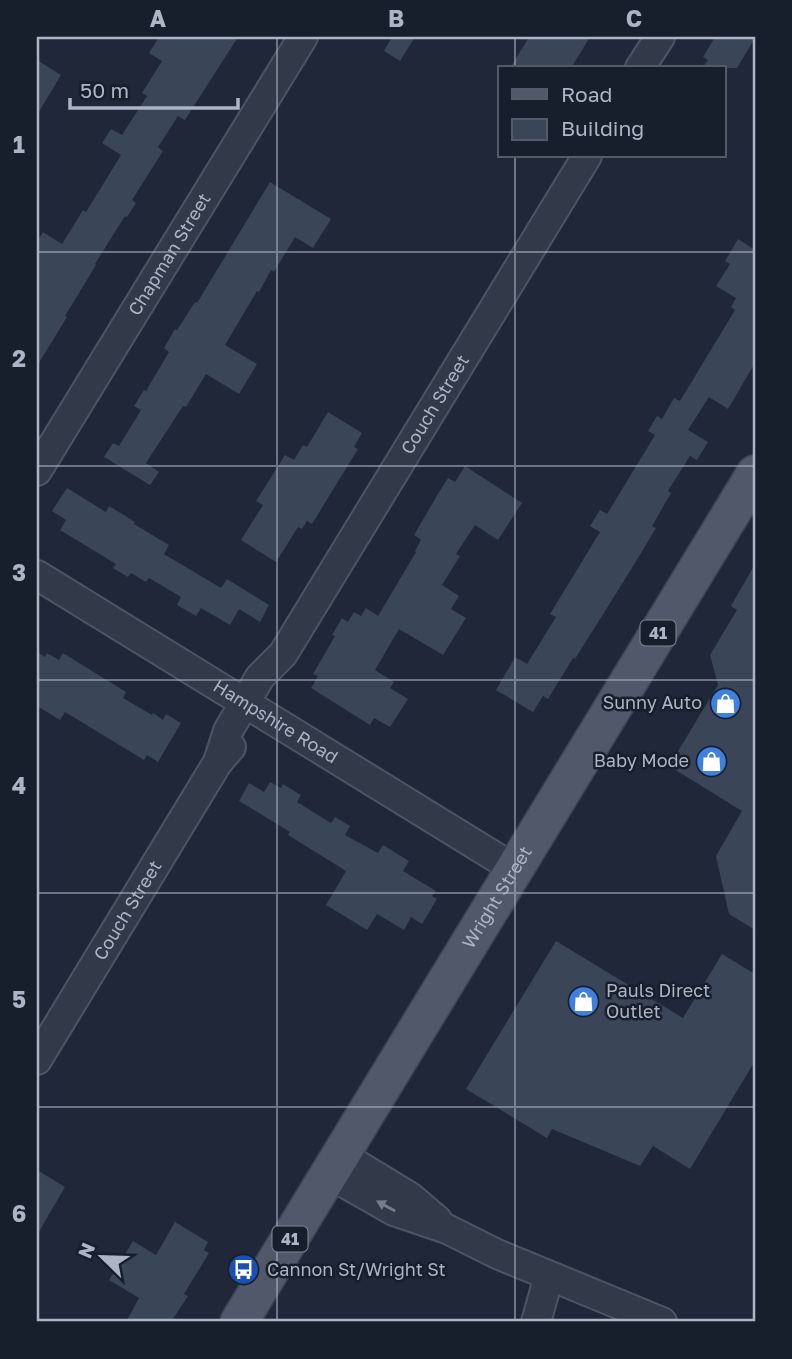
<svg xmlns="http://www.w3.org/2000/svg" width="792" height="1359" font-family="'Golos Text',sans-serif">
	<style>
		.building { fill: #3a4558 }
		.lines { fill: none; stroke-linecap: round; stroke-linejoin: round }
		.minor-casing { stroke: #4d5463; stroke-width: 32 }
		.major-casing { stroke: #3c4352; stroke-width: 40 }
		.minor { stroke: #323948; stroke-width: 28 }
		.major { stroke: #505869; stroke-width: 37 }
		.oneway { fill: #757d8d }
		.grid { fill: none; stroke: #acb4c5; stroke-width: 2; stroke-opacity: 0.55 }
		.labels { text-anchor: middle; stroke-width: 5; stroke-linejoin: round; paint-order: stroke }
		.shield { fill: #181f2c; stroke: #808797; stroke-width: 2 }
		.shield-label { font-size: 16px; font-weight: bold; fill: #acb4c5 }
		.street-label { font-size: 18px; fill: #acb4c5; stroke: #181f2c }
		.poi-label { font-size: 18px; fill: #acb4c5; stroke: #181f2c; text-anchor: end }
		.neatline { fill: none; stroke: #acb4c5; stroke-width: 2.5 }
		.grid-label { font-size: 23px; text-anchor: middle; font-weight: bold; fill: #acb4c5 }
	</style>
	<rect width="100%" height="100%" fill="#1f2738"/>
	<!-- building -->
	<path class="building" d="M159 37H238L185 120 178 116 158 147 163 151 132 200 136 203 127 217 125 216 95 264 96 265 65 316 67 317 37 366V242L43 232 62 244 83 210 86 212 121 155 102 143 111 129 122 135 147 96 142 93 162 61 149 53Z
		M392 37H415L400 61 384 51Z
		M529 37H590L571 68H510Z
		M715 37H755V38L737 68H702L708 60 703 57Z
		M37 60 61 75 37 115Z
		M270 182 331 219 313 248 295 237 274 272 271 270 259 292 257 291 225 345 257 364 239 394 206 374 186 407 183 406 146 463 159 472 150 485 104 457 113 443 119 446 141 410 134 406 144 390 146 391 169 352 164 348 175 329 177 330 195 302 197 303Z
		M738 239 755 250V363L728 409 709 397 688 430 708 442 697 460 690 456 668 491 671 493 652 526 656 528 632 568 575 659 573 658 548 699 543 696 533 712 496 690 515 657 527 664 556 617 550 614 600 532 590 526 600 510 607 514 655 435 648 431 657 416 662 419 674 398 680 401 735 310 731 307 736 298 716 286 730 264 725 261Z
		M328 412 362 433 354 447 358 449 312 524 307 521 302 529 298 527 276 562 241 540 263 505 256 501 285 455 294 460 303 445 307 447Z
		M465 466 522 503 498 540 475 525 456 554 460 556 442 585 459 596 451 609 466 618 443 655 399 629 375 670 394 682 390 688 408 699 390 727 374 718 370 725 311 688 318 676 313 674 335 636 332 635 342 618 348 622 354 612 361 616 366 608 378 616 416 552 415 551 421 540 414 535 439 492 448 478 455 482Z
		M67 488 106 512 109 506 135 522 134 524 169 545 164 554 221 588 227 579 269 605 260 622 239 609 230 625 201 608 196 616 177 605 181 597 149 578 146 582 131 573 128 577 113 568 116 564 60 530 66 520 52 511Z
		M755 564V930L729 914 716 856 742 811 669 766 718 685 710 655 737 610 731 606Z
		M37 652 45 657 47 653 59 660 63 653 126 692 123 698 152 715 153 713 163 720 166 714 181 723 158 762 147 755 144 760 65 712 60 720 37 706Z
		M270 782 281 788 283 784 301 795 297 802 331 823 335 817 350 826 345 835 378 853 383 845 409 861 403 871 436 891 432 896 437 899 422 924 411 917 404 930 377 914 367 930 326 905 346 871 288 835 290 832 239 801 249 783 264 792Z
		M556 941 683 1018 722 954 755 974V1061L690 1169 653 1146 640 1166 552 1129 547 1138 466 1089Z
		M37 1170 65 1187 37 1235Z
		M175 1222 208 1242 204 1250 209 1253 184 1294 188 1296 171 1322H126L139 1298 109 1280 133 1241 156 1255Z"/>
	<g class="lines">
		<defs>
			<g id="minor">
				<path d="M640 68 660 37"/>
				<path id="s1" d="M37 471 303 37"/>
				<path id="s2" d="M37 575 515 869"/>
				<path id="s3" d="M218 762 228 731 260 677 283 654 587 156"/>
				<path id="s4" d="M37 1060 218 762 231 747"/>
				<path d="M341 1155 410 1197 437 1220"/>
				<path d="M329 1174 394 1211 447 1229 497 1254 662 1322"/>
				<path d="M536 1322 549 1276"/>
			</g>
			<g id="major">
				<path id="s5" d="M239 1322 755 474"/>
			</g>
		</defs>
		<!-- minor casing -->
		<use href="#minor" class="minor-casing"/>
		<!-- major casing -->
		<use href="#major" class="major-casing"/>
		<!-- minor -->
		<use href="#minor" class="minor"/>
		<!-- major -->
		<use href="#major" class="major"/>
	</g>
	<!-- one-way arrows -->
	<defs><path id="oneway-solid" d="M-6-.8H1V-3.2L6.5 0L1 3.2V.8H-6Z" transform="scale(1.75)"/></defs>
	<use class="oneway" href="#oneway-solid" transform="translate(386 1206) rotate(-151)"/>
	<!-- grid -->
	<path class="grid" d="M277 37V1322M515 37V68M515 156V1322M37 252H755M37 466H755M37 680H755M37 893H755M37 1107H755"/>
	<!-- icons -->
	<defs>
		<symbol id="shop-disc" viewBox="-11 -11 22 22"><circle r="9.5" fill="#3f7fe0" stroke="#181f2c"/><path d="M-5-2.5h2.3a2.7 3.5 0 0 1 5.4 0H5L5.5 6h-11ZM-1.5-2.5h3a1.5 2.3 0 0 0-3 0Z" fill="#fff"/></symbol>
		<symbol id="bus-disc" viewBox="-11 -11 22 22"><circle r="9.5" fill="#1a4fb4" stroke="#181f2c"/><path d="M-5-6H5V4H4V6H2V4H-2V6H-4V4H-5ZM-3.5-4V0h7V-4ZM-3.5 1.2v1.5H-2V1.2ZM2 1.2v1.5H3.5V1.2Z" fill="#fff"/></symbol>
	</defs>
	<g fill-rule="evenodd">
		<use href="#shop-disc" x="708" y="686" width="35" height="35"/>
		<use href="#shop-disc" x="694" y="744" width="35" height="35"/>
		<use href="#shop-disc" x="566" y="984" width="35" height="35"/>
		<use href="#bus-disc" x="226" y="1252" width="35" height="35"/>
	</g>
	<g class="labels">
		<!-- shield labels -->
		<g class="shield">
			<rect x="640.5" y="620.5" width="35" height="25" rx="5"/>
			<rect x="272.5" y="1226.5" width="35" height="25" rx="5"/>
		</g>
		<g class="shield-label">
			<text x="658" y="639">41</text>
			<text x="290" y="1245">41</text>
		</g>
		<!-- street labels -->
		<g class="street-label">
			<text dy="6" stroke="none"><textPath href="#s1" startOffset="254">Chapman Street</textPath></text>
			<text dy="6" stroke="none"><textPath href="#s3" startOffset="420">Couch Street</textPath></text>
			<text dy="6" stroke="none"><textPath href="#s2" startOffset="280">Hampshire Road</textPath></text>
			<text dy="6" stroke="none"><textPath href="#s5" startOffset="497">Wright Street</textPath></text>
			<text dy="6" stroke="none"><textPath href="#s4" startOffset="175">Couch Street</textPath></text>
		</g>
		<!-- poi labels -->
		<g class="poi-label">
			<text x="702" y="709">Sunny Auto</text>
			<text x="689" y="767">Baby Mode</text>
			<text x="606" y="997" text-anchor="start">Pauls Direct<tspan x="606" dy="21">Outlet</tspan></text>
			<text x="267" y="1276" text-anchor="start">Cannon St/Wright St</text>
		</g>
	</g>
	<!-- border -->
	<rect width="792" height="1359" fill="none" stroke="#181f2c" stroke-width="77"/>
	<!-- legend -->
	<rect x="498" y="66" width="228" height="91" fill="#181f2c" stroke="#535b69" stroke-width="2"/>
	<rect x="512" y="89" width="35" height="10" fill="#505869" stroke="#535b69" stroke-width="2"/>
	<text x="561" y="102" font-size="21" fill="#acb4c5">Road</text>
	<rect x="512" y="119" width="35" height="21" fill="#3a4558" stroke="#535b69" stroke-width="2"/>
	<text x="561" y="136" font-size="21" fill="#acb4c5">Building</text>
	<!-- north arrow -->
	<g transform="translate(102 1257) rotate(293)" stroke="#181f2c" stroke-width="5" paint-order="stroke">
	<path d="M0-5L12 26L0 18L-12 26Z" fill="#acb4c5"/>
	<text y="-10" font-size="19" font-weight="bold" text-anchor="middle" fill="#acb4c5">N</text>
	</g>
	<!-- scale -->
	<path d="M70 98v10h168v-10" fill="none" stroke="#acb4c5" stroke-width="3.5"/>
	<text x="80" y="98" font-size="21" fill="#acb4c5" stroke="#181f2c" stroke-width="5" paint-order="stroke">50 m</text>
	<rect x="38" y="38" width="716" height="1282" class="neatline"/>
	<g class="grid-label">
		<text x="158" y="27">A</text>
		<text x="396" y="27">B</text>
		<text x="634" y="27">C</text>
		<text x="19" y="153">1</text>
		<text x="19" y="367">2</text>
		<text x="19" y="581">3</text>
		<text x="19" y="794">4</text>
		<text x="19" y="1008">5</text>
		<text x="19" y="1222">6</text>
	</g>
</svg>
